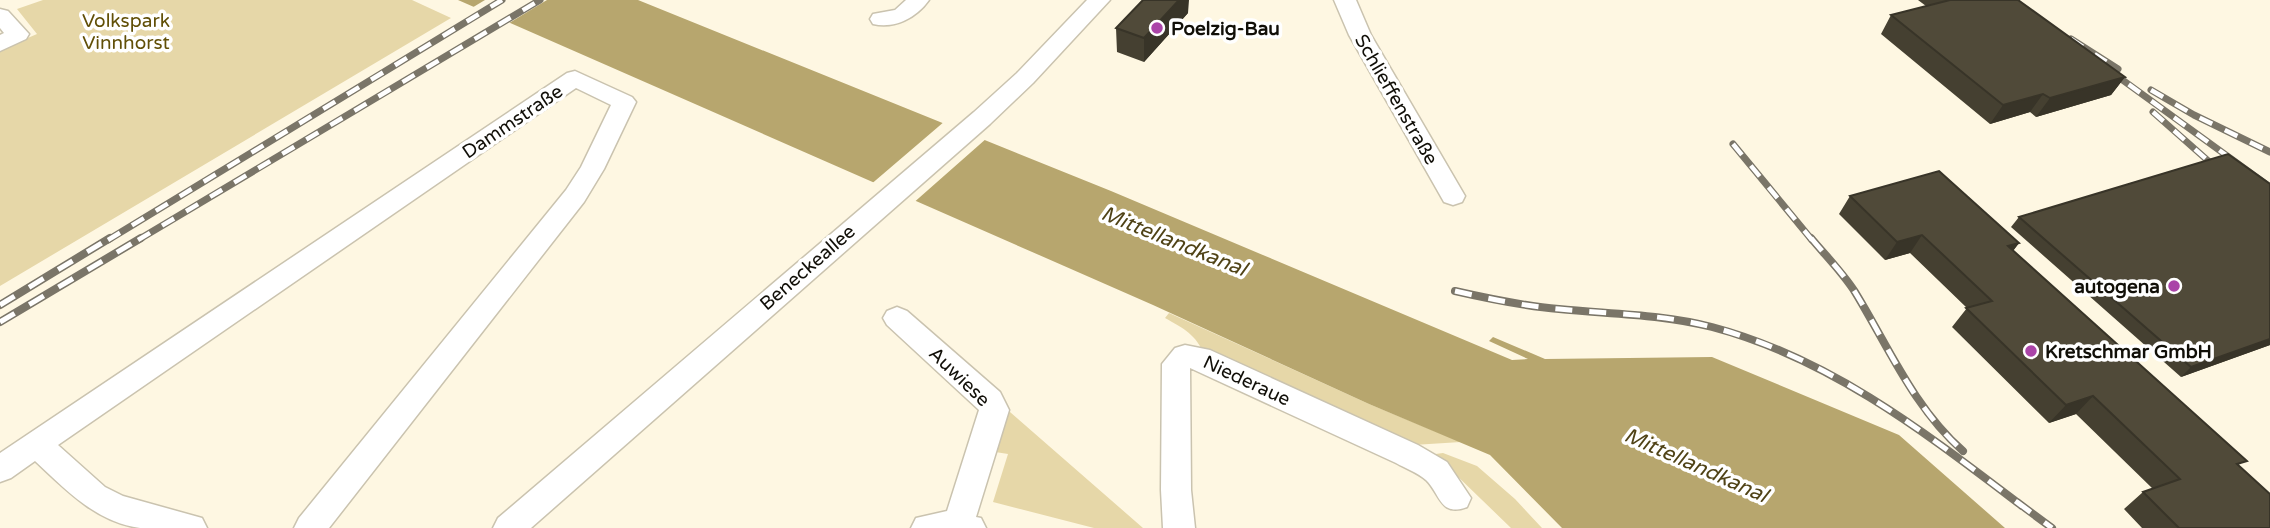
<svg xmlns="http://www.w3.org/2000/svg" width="2270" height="528" font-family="'Varela Round',sans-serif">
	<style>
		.green { fill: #e6d7a8 }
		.water { fill: #b7a66e }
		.pier { fill: #fef7e2 }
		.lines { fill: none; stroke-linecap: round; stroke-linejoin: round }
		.minor-casing { stroke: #cac3af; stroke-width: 3 }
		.minor { fill: #fff; fill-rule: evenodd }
		.rail-far1-casing { stroke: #7a7568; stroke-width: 7 }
		.rail-casing { stroke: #7a7568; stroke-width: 8 }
		.rail-far1 { stroke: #fff; stroke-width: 4.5; stroke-dasharray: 14; stroke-linecap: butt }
		.rail { stroke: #fff; stroke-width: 5; stroke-dasharray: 17; stroke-linecap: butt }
		.wall { fill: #454031 }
		.shaded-wall { fill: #383428 }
		.building { fill: #504a39; stroke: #383428; stroke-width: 2 }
		.poi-dot { fill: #aa44a8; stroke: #fff; stroke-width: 2.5 }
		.labels { text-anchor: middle; stroke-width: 7; stroke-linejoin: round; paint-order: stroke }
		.park-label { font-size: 19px; fill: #614f07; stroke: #fff }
		.poi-label { font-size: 19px; font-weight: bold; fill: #110f08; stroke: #fff; text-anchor: start }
		.street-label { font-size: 19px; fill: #110f08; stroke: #fff }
		.water-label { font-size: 21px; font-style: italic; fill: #504317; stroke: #fff }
	</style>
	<rect width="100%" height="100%" fill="#fef7e2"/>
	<!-- green -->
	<path class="green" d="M43 0H412L451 18 0 286V50L37 34 17 9Z
		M1169 313 1369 404 1461 442 1413 445 1204 355C1197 335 1183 328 1165 318Z
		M1002 405 1143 528H1094L993 502 1008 454 989 451Z
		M1443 453 1477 466 1515 499 1542 528H1511L1451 470 1421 456Z"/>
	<!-- water -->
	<path class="water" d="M458 0H638L1111 191 1512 360 1528 359 1489 341 1493 337 1545 359 1712 357 1899 435 2005 528H1562L1490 455 1369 404 1153 305Z"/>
	<!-- pier -->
	<path class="pier" d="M485 0H547L506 25 470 9Z
		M945 121 987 138 911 205 869 186Z"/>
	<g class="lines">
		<defs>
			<path id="minor" d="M906 0H929C916 18 895 29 873 24L870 19 873 14 895 10Z
				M1087 0H1110L1033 83 990 124 531 528H493L498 518 974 112 1017 73Z
				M1334 0H1356L1371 35 1465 196 1462 202 1453 205 1444 202 1349 35Z
				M0 9 8 11 29 34 26 39 0 51V35L4 33 0 28Z
				M575 71 632 97 636 102 604 169 584 202 329 528H294L299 518 566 190 581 167 611 105 576 88 58 445 105 487 123 496 202 518 207 528C185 528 162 528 140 528 96 522 66 490 35 461L11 478 0 482V453L567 73Z
				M897 307 907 311 1000 392 1009 410 976 517 981 518 986 528H911L916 518 947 511 979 410 887 325 883 318 887 311Z
				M1185 345 1210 350 1418 445 1447 462 1471 498 1467 507C1440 517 1441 495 1426 480 1418 473 1405 468 1396 463L1190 368 1191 490 1195 528H1163L1161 490 1162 364 1175 348Z"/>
		</defs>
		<!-- minor casing -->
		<use href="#minor" class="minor-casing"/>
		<!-- minor -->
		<use href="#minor" class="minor"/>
		<defs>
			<path id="rail-far1" d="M2071 39 2118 69
				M2106 68 2270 187
				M2151 90 2194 115 2270 152
				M2153 112 2214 166
				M1733 144 1812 240
				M108 240 502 0
				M138 240 540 0"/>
			<path id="rail" d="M1811 238C1825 255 1843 273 1855 292 1888 346 1914 408 1963 451
				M1455 291C1490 299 1524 306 1559 309 1610 314 1662 314 1712 327 1830 358 1927 434 2022 506
				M0 305 110 238
				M0 322 141 238
				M2017 502 2052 528"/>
		</defs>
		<!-- rail-far1 casing -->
		<use href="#rail-far1" class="rail-far1-casing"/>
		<!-- rail casing -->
		<use href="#rail" class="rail-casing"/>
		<!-- rail-far1 -->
		<use href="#rail-far1" class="rail-far1"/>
		<!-- rail -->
		<use href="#rail" class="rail"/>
	</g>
	<!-- wall -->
	<path class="wall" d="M1918 0H2018L2125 77 2111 95 2036 117 2030 112 1990 124 1881 34 1891 15 1926 6Z
		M1188 13 1144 62 1117 52 1116 28Z
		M1850 196 2019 243 2013 251 2240 467 2270 528H2142L2124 509 2143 492 2153 489 2076 414 2049 423 1952 327 1967 308 1910 253 1885 260 1839 214Z
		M2019 217 2270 345 2181 377 2011 227Z"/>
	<!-- shaded-wall -->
	<path class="shaded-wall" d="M1179 0H1189L1188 13 1144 62V38Z
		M2125 77 2111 95 2036 117 2050 98Z
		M2043 94 2030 112 1990 124 2003 105Z
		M1922 235 1910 253 1885 260 1897 242Z
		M2019 243 2005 261 2008 246Z
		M2270 339V345L2181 377 2191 367Z
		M2093 396 2076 414 2049 423 2066 405Z"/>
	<!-- building -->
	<path class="building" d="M1143 0H1179L1144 38 1116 28Z
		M1950 0H2018L2125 77 2050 98 2043 94 2003 105 1891 15Z
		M2228 154 2270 184V339L2191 367 2019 217Z
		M1939 171 2019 243 2008 246 2247 461 2237 464 2270 494V528H2179L2143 492 2180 479 2093 396 2066 405 1966 308 1992 301 1922 235 1897 242 1850 196Z"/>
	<!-- markers -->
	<g class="poi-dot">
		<circle cx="1157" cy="28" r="7"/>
		<circle cx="2174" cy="286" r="7"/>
		<circle cx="2031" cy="351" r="7"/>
	</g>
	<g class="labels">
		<!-- park labels -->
		<g class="park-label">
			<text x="126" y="27">Volkspark<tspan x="126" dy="22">Vinnhorst</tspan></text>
		</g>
		<!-- poi labels -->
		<g class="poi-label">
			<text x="1171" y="35">Poelzig-Bau</text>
			<text x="2160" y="293" text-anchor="end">autogena</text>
			<text x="2045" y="358">Kretschmar GmbH</text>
		</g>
		<!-- street labels -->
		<g class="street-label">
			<text transform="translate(1397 99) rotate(60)" y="7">Schlieffenstraße</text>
			<text transform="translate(512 121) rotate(-34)" y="7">Dammstraße</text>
			<text transform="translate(807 267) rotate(-41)" y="7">Beneckeallee</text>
			<text transform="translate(960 376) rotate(44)" y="7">Auwiese</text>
			<text transform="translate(1247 380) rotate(25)" y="7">Niederaue</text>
		</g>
		<!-- water labels -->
		<g class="water-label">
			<text transform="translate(1174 241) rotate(22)" y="7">Mittellandkanal</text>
			<text transform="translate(1696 465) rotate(24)" y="7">Mittellandkanal</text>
		</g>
	</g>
</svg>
